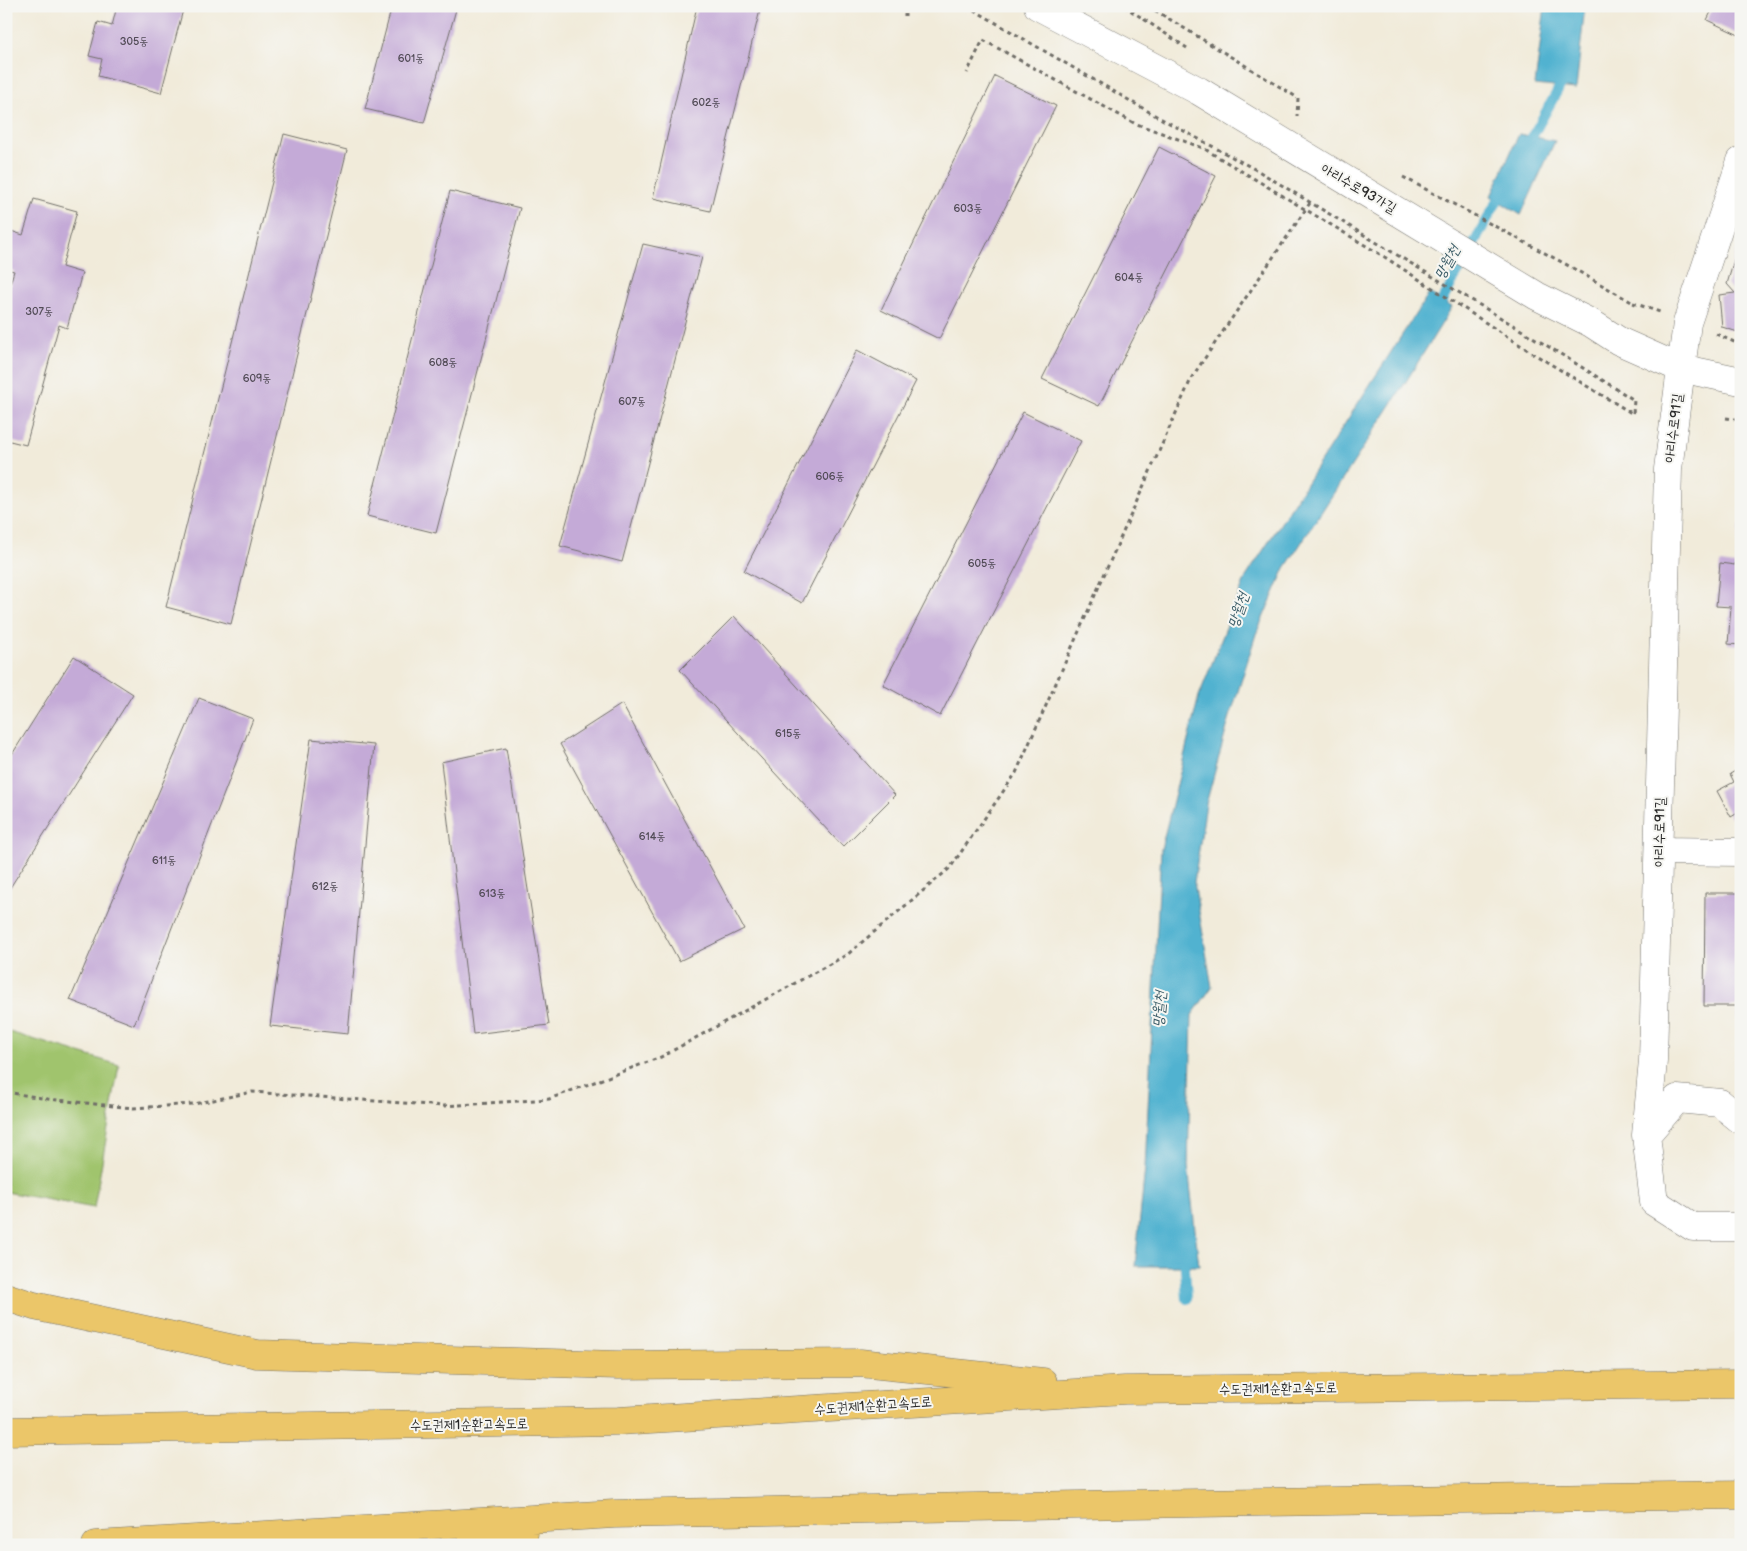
<svg xmlns="http://www.w3.org/2000/svg" width="1747" height="1551" font-family="'Balsamiq Sans','Poor Story',sans-serif">
	<style>
		.green { fill: #a0c46d; stroke: #66784c }
		.water { fill: #51b2d0; stroke: #3e6e7e }
		.lines { fill: none; stroke-linecap: round; stroke-linejoin: round }
		.stream { stroke: #51b2d0; stroke-width: 10 }
		.building { fill: #c4aad7 }
		.street-casing { stroke: #706e68; stroke-width: 29 }
		.highway-casing { stroke: #706e68; stroke-width: 29 }
		.path { stroke: #706e68; stroke-width: 3; stroke-dasharray: 4 4; stroke-linecap: butt }
		.street { stroke: #fff; stroke-width: 28 }
		.highway { stroke: #ebc669; stroke-width: 28 }
		.labels { text-anchor: middle; stroke-width: 4; stroke-linejoin: round; paint-order: stroke }
		.number-label { font-size: 11px; fill: #514b56 }
		.street-label { font-size: 14px; fill: #2b2b2b; stroke: #f6f6f2 }
		.water-label { font-size: 15px; font-style: italic; fill: #385a65; stroke: #f6f6f2 }
	</style>
	<rect width="100%" height="100%" fill="#f6f6f2"/>
	<filter id="ink" filterUnits="userSpaceOnUse"><feTurbulence type="fractalNoise" baseFrequency=".02" numOctaves="2"/><feDisplacementMap in="SourceGraphic" scale="10" xChannelSelector="R" yChannelSelector="G"/><feConvolveMatrix kernelMatrix="1 2 1 2 8 2 1 2 1" color-interpolation-filters="sRGB"/></filter>
	<filter id="wash" filterUnits="userSpaceOnUse"><feTurbulence type="fractalNoise" baseFrequency=".0096" numOctaves="4" result="noise"/><feDisplacementMap in="SourceGraphic" scale="20" xChannelSelector="R" yChannelSelector="G"/><feGaussianBlur stdDeviation="1.12" result="paint"/><feColorMatrix in="noise" values="0 0 0 0 0 0 0 0 0 0 0 0 0 0 0 0 0 1.4 0 .05"/><feComposite in="paint" operator="in"/></filter>
	<g filter="url(#wash)">
		<rect width="100%" height="100%" fill="#f1ebda"/>
		<!-- green -->
		<path class="green" d="M6 1031 119 1065 94 1208 6 1192Z"/>
		<!-- water -->
		<path class="water" d="M1545 6H1585L1576 89 1535 85Z
			M1519 134 1555 141 1521 215 1491 196Z
			M1429 293 1452 307 1402 388 1285 568 1256 634 1229 720 1206 804 1194 882 1212 987 1192 1015 1188 1166 1199 1266H1135L1145 1168 1161 849 1199 696 1246 577Z"/>
		<g class="lines">
			<!-- stream -->
			<path class="stream" d="M1526 148 1565 77
				M1436 312 1504 189
				M1184 1253 1187 1299"/>
		</g>
		<g id="blocks">
			<!-- building -->
			<path class="building" d="M117 6H184L161 93 98 76 102 59 89 56 98 22 112 26Z
				M392 6H457L424 123 365 109Z
				M697 6H761L710 211 653 198Z
				M1714 6H1741V36L1707 20Z
				M6 75H8L11 108H6Z
				M995 76 1056 106 939 339 881 310Z
				M284 134 347 150 231 624 166 607Z
				M1159 147 1216 176 1099 406 1042 379Z
				M450 191 520 208 436 533 367 516Z
				M34 199 77 211 62 267 82 273 67 328 59 325 26 445 6 440V297L14 271 6 269V249L11 231 23 235Z
				M1740 240H1741V333L1722 327 1719 295 1735 293 1727 284Z
				M643 244 702 257 622 562 560 546Z
				M857 350 916 381 802 603 744 571Z
				M1023 412 1081 441 940 716 883 685Z
				M1740 525H1741V645L1728 644 1731 607 1716 606 1720 563 1735 565Z
				M734 616 895 795 843 847 680 670Z
				M74 656 133 694 6 894V764Z
				M199 698 253 719 134 1025 70 1000Z
				M622 704 744 929 679 961 560 744Z
				M311 739 374 745 348 1034 270 1026Z
				M506 748 549 1025 473 1034 441 762Z
				M1741 768V811L1731 817 1717 791 1734 782 1730 774Z
				M1705 893H1741V1019H1737V1006H1704Z"/>
		</g>
	</g>
	<g filter="url(#ink)">
		<use href="#blocks" fill-opacity="0" stroke="#706e68" stroke-width="1"/>
		<g class="lines">
			<defs>
				<path id="street" d="M1038 6 1199 91 1537 296 1591 323 1619 341 1680 368 1741 381
					M1741 161 1687 323 1668 469 1653 1061 1646 1135 1654 1202 1693 1227H1741
					M1659 851 1741 852
					M1646 1135 1677 1099 1720 1103 1741 1120"/>
				<path id="highway" d="M6 1297 34 1306 257 1354 618 1365 860 1363 1043 1382
					M6 1431 618 1421 1125 1390 1741 1384
					M96 1545 614 1514 1132 1504 1741 1495
					M470 1545 524 1533"/>
			</defs>
			<!-- street casing -->
			<use href="#street" class="street-casing"/>
			<!-- highway casing -->
			<use href="#highway" class="highway-casing"/>
			<!-- path -->
			<path class="path" d="M905 6V16
				M967 6 1158 117 1260 172 1559 353 1634 400 1633 414 1534 354 1383 256 1203 148 1134 123 983 40 967 73
				M1124 6 1187 48
				M1148 6 1298 98 1297 116
				M1403 177 1569 266 1635 304
				M1633 303 1660 312
				M1716 334 1741 345
				M1726 418 1741 420
				M6 1092 48 1099 133 1108 194 1104 252 1092 444 1106 549 1099 661 1057 848 954 950 868 1016 773 1192 377 1310 203"/>
			<!-- street -->
			<use href="#street" class="street"/>
			<!-- highway -->
			<use href="#highway" class="highway"/>
		</g>
	</g>
	<g class="labels">
		<!-- number labels -->
		<g class="number-label">
			<text x="134" y="45">305동</text>
			<text x="411" y="62">601동</text>
			<text x="706" y="106">602동</text>
			<text x="968" y="212">603동</text>
			<text x="1129" y="281">604동</text>
			<text x="39" y="315">307동</text>
			<text x="443" y="366">608동</text>
			<text x="257" y="382">609동</text>
			<text x="632" y="405">607동</text>
			<text x="830" y="480">606동</text>
			<text x="982" y="567">605동</text>
			<text x="788" y="737">615동</text>
			<text x="652" y="840">614동</text>
			<text x="164" y="864">611동</text>
			<text x="325" y="890">612동</text>
			<text x="492" y="897">613동</text>
		</g>
		<!-- street labels -->
		<g class="street-label">
			<text transform="translate(1359 188) rotate(30)" y="5">아리수로93가길</text>
			<text transform="translate(1673 428) rotate(-83)" y="5">아리수로91길</text>
			<text transform="translate(1659 832) rotate(-89)" y="5">아리수로91길</text>
			<text transform="translate(1278 1388) rotate(-1)" y="5">수도권제1순환고속도로</text>
			<text transform="translate(873 1405) rotate(-4)" y="5">수도권제1순환고속도로</text>
			<text transform="translate(469 1424) rotate(-1)" y="5">수도권제1순환고속도로</text>
		</g>
		<!-- water labels -->
		<g class="water-label">
			<text transform="translate(1447 262) rotate(-61)" y="5">망월천</text>
			<text transform="translate(1238 610) rotate(-71)" y="5">망월천</text>
			<text transform="translate(1159 1009) rotate(-85)" y="5">망월천</text>
		</g>
	</g>
	<!-- margin -->
	<rect width="1747" height="1551" fill="none" stroke="#f6f6f2" stroke-width="25"/>
</svg>
